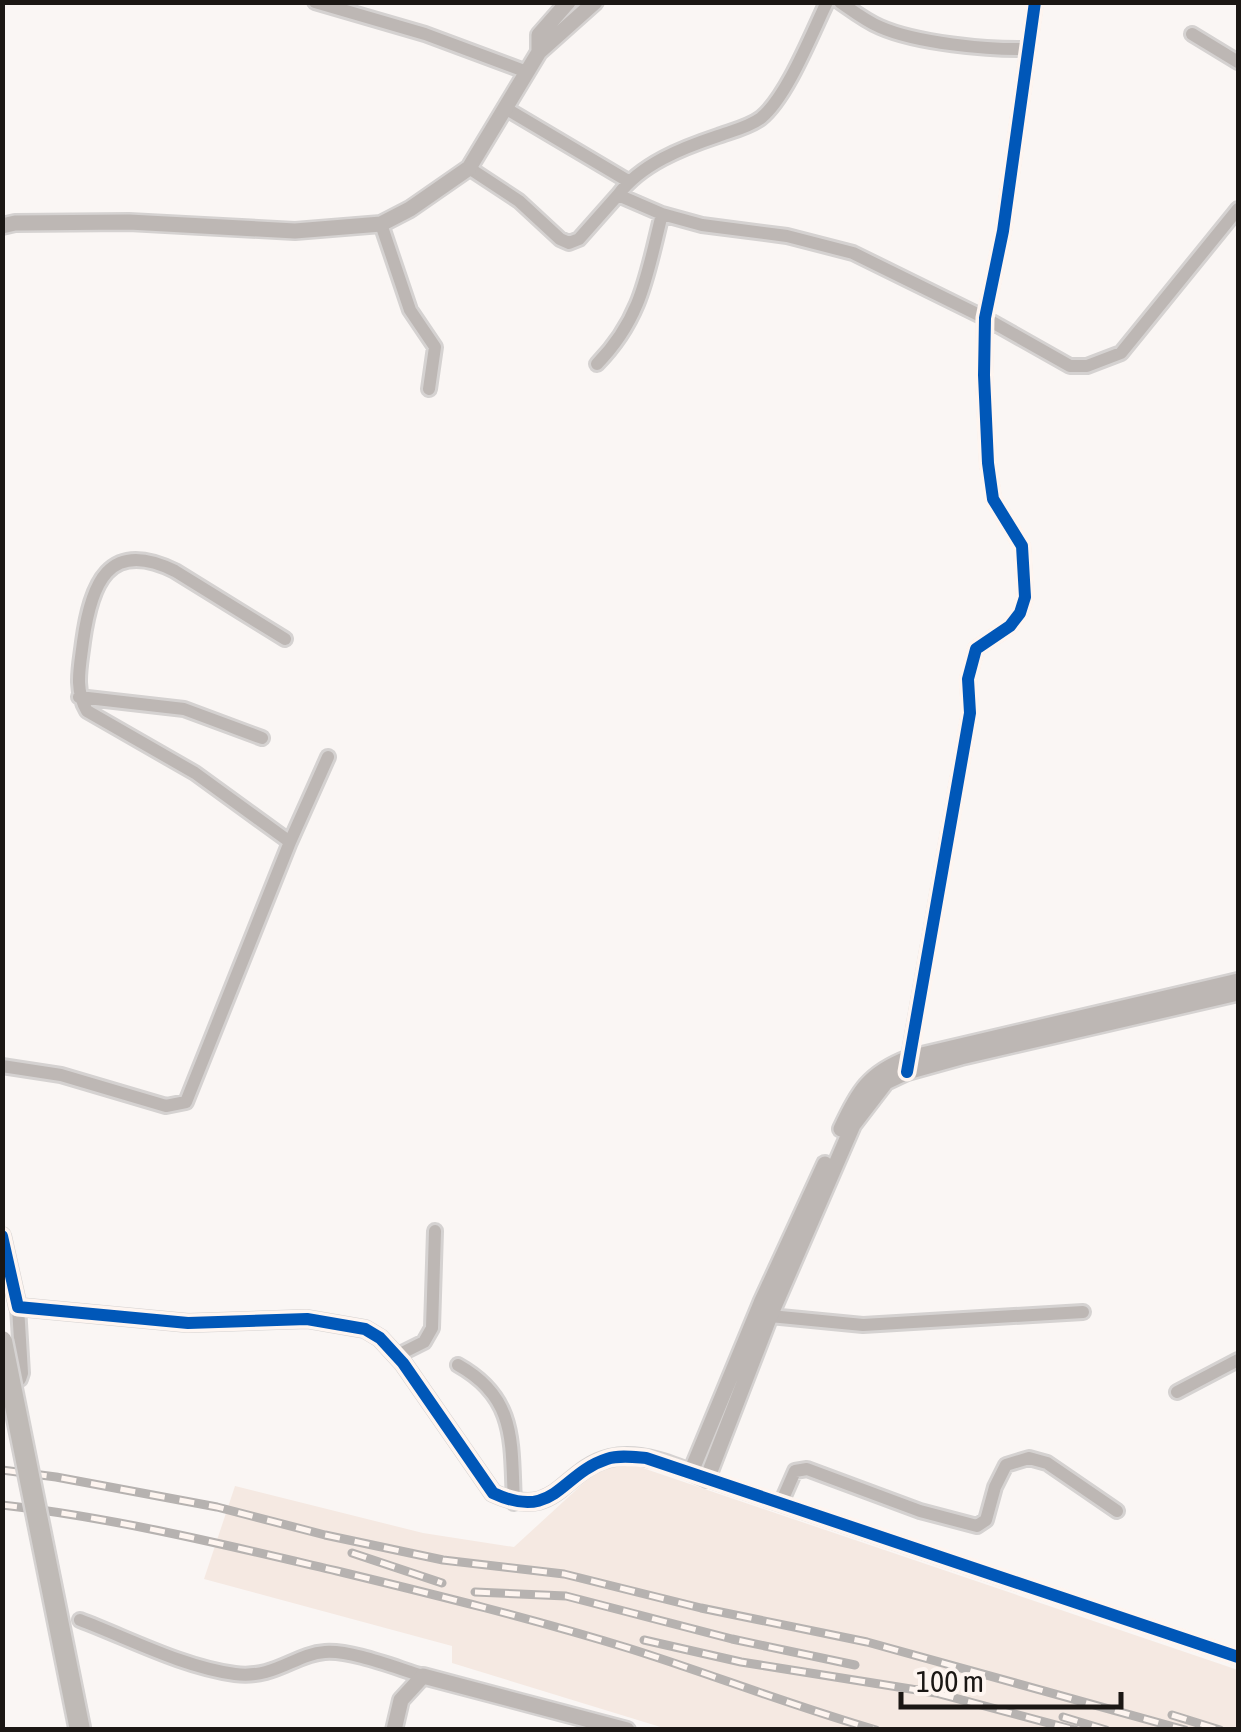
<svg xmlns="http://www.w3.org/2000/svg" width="1241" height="1732" font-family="'Asap Condensed',sans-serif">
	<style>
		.built { fill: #f5e9e2 }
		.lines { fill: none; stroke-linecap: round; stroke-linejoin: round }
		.minor-casing { stroke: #d5d2d1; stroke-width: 18 }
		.tertiary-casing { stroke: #d5d2d1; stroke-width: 20 }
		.minor { stroke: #bdb7b4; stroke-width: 12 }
		.tertiary { stroke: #bdb7b4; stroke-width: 15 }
		.rail-casing { stroke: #b6b2b0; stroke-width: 9 }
		.rail { stroke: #fef5f0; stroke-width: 5; stroke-dasharray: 15; stroke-linecap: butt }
		.primary-bridge-casing { stroke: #d5d2d1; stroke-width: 25; stroke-linecap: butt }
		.primary-bridge { stroke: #bfbab6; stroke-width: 20 }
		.cycleway-casing { stroke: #fef5f0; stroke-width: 19 }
		.cycleway { stroke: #0057b8; stroke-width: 12 }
	</style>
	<rect width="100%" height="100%" fill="#faf6f4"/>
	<!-- built -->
	<path class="built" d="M631 1464 1238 1670V1729H667L452 1663V1646L204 1579 235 1486 423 1533 514 1547 600 1468Z"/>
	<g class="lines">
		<defs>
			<path id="minor" d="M315 2 425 34 527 72
				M840 2C853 11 866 21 880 27 916 43 988 50 1027 49
				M1192 34 1238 62
				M505 108 628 181
				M469 168 519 201 560 239 569 243 579 239 618 195 662 214 702 225 787 236 853 253 985 318 1070 366H1087L1121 353 1238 209
				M618 195C641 164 682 148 718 136 732 131 749 127 761 118 787 97 812 33 827 2
				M381 224 410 310 435 347 429 389
				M597 364C642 318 647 274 662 214
				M285 639 175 571C108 538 91 584 83 642 80 667 74 689 87 711L195 773 290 842
				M79 697 184 709 262 738
				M908 1063 970 713 968 679 976 649 1010 626 1020 613 1025 597 1022 546 993 499 988 463 984 375 985 318 1003 231 1035 2
				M2 1066 61 1075 166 1106 186 1102 290 842 328 757
				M770 1316 863 1325 1083 1312
				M396 1356 424 1342 432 1328 435 1231
				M458 1365C517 1398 511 1442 514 1503
				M5 1383 20 1379 22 1373 18 1307
				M1177 1392 1238 1360
				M707 1479 1238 1657
				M781 1503 795 1471 807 1469 920 1511 977 1526 986 1520 995 1487 1006 1465 1029 1458 1047 1463 1117 1511
				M80 1620C130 1639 183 1667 235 1674 275 1679 295 1654 325 1652 352 1650 396 1668 423 1676"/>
			<path id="tertiary" d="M539 52V35L568 2
				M2 226 15 223 129 222 295 231 381 224 410 209 469 168 539 52 595 2
				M841 1129C858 1092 869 1073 909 1058L1238 981
				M2 1236 18 1307 188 1323 307 1319 365 1329 380 1338 403 1363 493 1493C558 1523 561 1470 610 1458 641 1450 679 1467 707 1479L770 1316 853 1125 886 1082 907 1072 961 1057 1238 993
				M691 1472 761 1303 825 1164
				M394 1730 401 1700 423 1676 627 1730"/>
		</defs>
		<!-- minor casing -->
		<use href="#minor" class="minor-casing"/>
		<!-- tertiary casing -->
		<use href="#tertiary" class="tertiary-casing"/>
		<!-- minor -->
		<use href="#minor" class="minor"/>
		<!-- tertiary -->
		<use href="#tertiary" class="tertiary"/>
		<defs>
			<path id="rail" d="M2 1470 56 1477 217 1507 325 1535 443 1560 564 1574 701 1608 867 1642 1185 1730
				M2 1505C116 1518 226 1545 337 1571 436 1595 534 1619 631 1649 713 1675 793 1706 876 1730
				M352 1553 442 1583
				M475 1592 566 1596 732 1639 855 1665
				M644 1640 741 1662 936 1693 1075 1730
				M1172 1715 1220 1730
				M1063 1717 1106 1730"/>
		</defs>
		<!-- rail casing -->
		<use href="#rail" class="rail-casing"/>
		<!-- rail -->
		<use href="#rail" class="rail"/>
		<defs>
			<path id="primary-bridge" d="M2 1341 80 1730"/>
		</defs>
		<!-- primary-bridge casing -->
		<use href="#primary-bridge" class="primary-bridge-casing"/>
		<!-- primary-bridge -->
		<use href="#primary-bridge" class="primary-bridge"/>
		<defs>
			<path id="cycleway" d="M907 1072 970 713 968 679 976 649 1010 626 1020 613 1025 597 1022 546 993 499 988 463 984 375 985 318 1003 231 1035 2
				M2 1236 18 1307 188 1323 307 1319 365 1329 380 1338 403 1363 493 1493C555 1522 560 1474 607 1459 619 1455 633 1457 646 1458L1238 1657"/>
		</defs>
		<!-- cycleway casing -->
		<use href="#cycleway" class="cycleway-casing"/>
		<!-- cycleway -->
		<use href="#cycleway" class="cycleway"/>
	</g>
	<!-- border -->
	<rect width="1241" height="1732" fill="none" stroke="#1b1714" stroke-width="10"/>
	<!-- scale -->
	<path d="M901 1692v15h220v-15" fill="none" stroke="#1b1714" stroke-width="5"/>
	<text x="916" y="1692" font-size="30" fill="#1b1714" stroke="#fef5f0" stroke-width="8" paint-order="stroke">100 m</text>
</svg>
